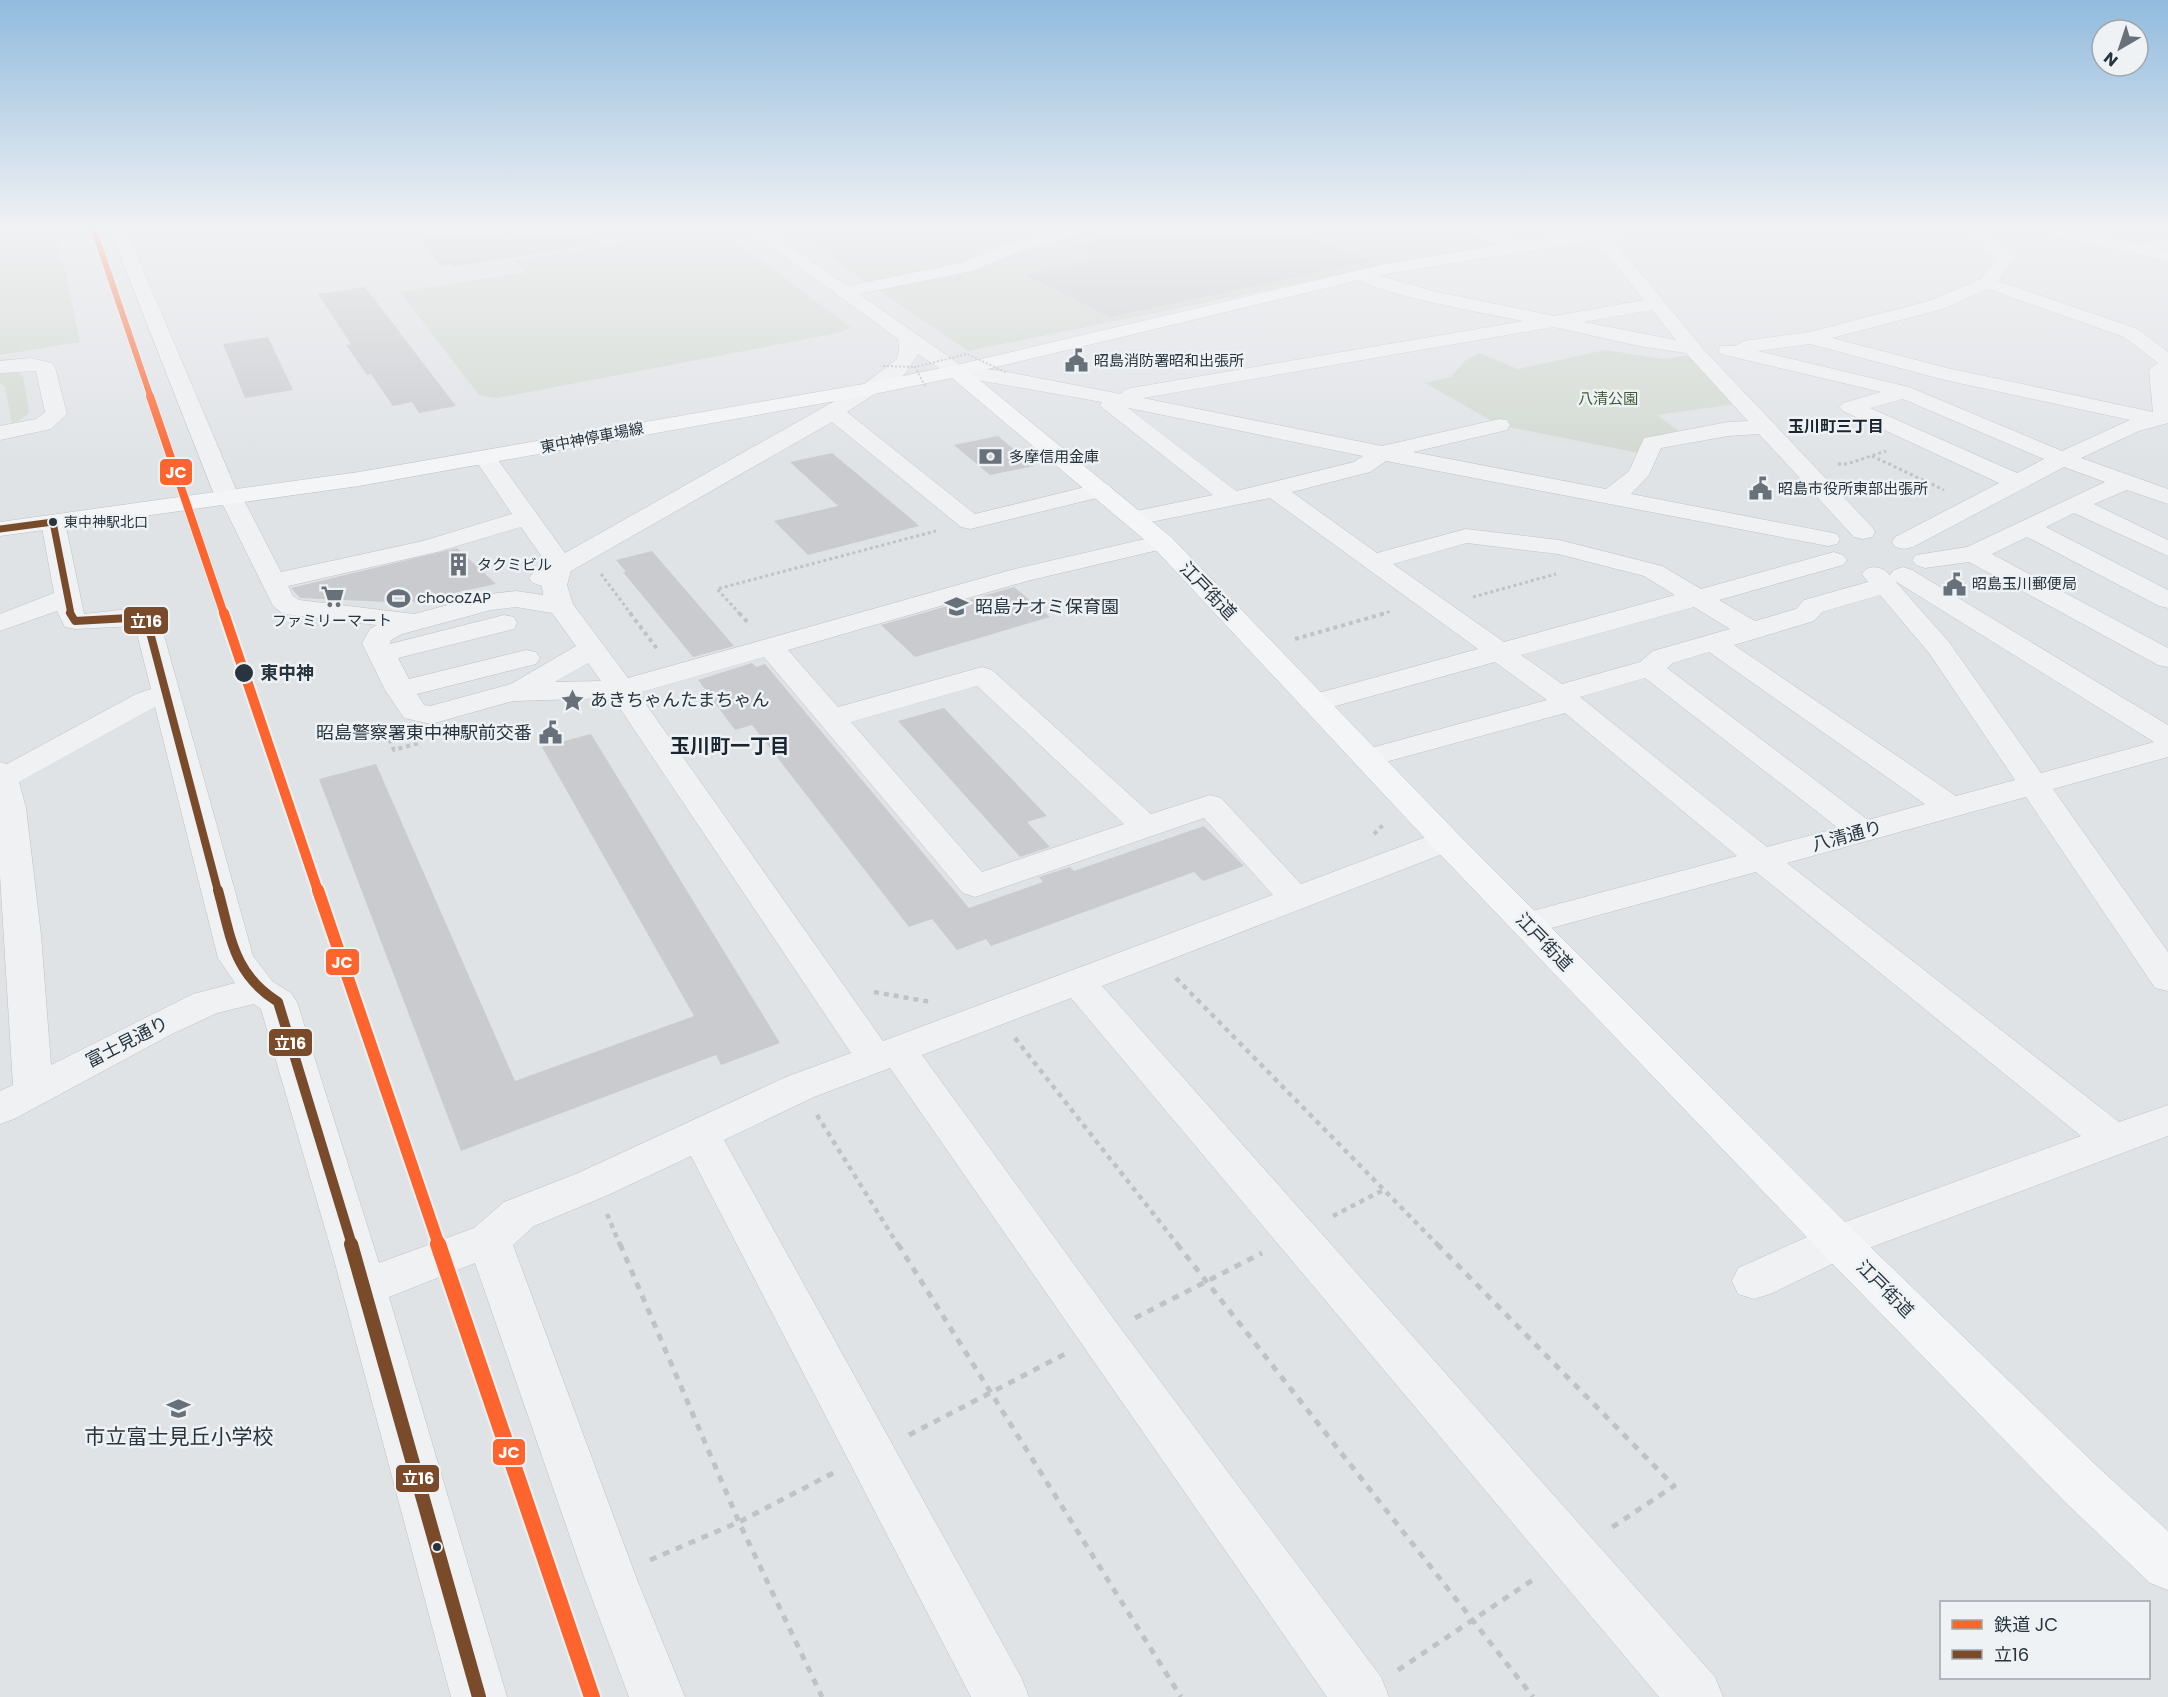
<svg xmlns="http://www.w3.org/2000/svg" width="2168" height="1697" font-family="Poppins,'Noto Sans JP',sans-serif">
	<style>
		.green { fill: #d2d9d1 }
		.building { fill: #c9cbce }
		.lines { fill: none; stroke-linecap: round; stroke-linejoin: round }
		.minor-casing { stroke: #bfc1c4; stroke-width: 1 }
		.major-casing { stroke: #bdc0c3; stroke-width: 1 }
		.path-far3 { stroke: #bfc3c6; stroke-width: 3; stroke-dasharray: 3 3; stroke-linecap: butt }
		.path-far2 { stroke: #bfc3c6; stroke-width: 4; stroke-dasharray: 4 4; stroke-linecap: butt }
		.path-far1 { stroke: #bfc3c6; stroke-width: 4.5; stroke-dasharray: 5 5; stroke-linecap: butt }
		.path { stroke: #bfc3c6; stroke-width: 5; stroke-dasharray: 7 7; stroke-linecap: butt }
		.minor { fill: #f0f1f2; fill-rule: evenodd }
		.major { fill: #f4f5f6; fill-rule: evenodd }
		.path-bridge { stroke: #bfc3c6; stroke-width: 2; stroke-dasharray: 2 2; stroke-linecap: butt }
		.bus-1-far3-casing { stroke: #eef2f5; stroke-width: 10 }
		.bus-1-far2-casing { stroke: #eef2f5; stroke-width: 12 }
		.bus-1-far1-casing { stroke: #eef2f5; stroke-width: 15 }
		.bus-1-casing { stroke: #eef2f5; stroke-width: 18 }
		.bus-1-far3 { stroke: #7a4b2a; stroke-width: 7 }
		.bus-1-far2 { stroke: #7a4b2a; stroke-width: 8 }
		.bus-1-far1 { stroke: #7a4b2a; stroke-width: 10 }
		.bus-1 { stroke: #7a4b2a; stroke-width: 14 }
		.rail-1-far4-casing { stroke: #eef2f5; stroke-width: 8 }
		.rail-1-far3-casing { stroke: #eef2f5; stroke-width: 10 }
		.rail-1-far2-casing { stroke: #eef2f5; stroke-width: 14 }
		.rail-1-far1-casing { stroke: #eef2f5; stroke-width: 16 }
		.rail-1-casing { stroke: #eef2f5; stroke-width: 20 }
		.rail-1-far4 { stroke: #fe642e; stroke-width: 6 }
		.rail-1-far3 { stroke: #fe642e; stroke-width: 8 }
		.rail-1-far2 { stroke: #fe642e; stroke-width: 10 }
		.rail-1-far1 { stroke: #fe642e; stroke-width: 12 }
		.rail-1 { stroke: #fe642e; stroke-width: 16 }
		.bus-dot { fill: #28343e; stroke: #eef2f5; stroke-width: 2 }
		.labels { text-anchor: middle; stroke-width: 5; stroke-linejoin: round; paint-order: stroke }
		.far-bus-label { font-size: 14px; fill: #28343e; stroke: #eef2f5; text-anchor: start }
		.far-poi-label { font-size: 15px; fill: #28343e; stroke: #eef2f5; text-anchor: start }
		.far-park-label { font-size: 15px; fill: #435a35; stroke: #eef2f5 }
		.far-street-label { font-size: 15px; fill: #28343e; stroke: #eef2f5 }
		.far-neighbourhood-label { font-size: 16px; font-weight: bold; fill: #1a252f; stroke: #eef2f5 }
		.street-label { font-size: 18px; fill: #28343e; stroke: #eef2f5 }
		.poi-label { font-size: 18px; fill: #28343e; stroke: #eef2f5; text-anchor: start }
		.stop-label { font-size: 18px; font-weight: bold; fill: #28343e; stroke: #eef2f5; text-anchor: start }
		.neighbourhood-label { font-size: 20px; font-weight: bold; fill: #1a252f; stroke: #eef2f5 }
		.near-poi-label { font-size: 21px; fill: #28343e; stroke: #eef2f5 }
		.line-badge { stroke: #eef2f5; stroke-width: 2 }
		.badge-label { font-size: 16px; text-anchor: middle; font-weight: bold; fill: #fff }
	</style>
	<rect width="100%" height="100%" fill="#e0e3e6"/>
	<!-- green -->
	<path class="green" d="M0 227H56L80 342 0 355Z
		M149 227H239L153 239Z
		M786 227H1535L1559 234 1443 254 968 351Z
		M693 230 728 235 851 328 838 333 498 398 479 395 400 292 525 272 513 260Z
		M1605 350 1663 359 1691 355 1735 404 1657 415 1684 435 1644 454 1499 425 1425 383 1451 377 1466 360 1479 353 1518 369Z
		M0 371H13L23 376 29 411C27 417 18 421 12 423L5 387 0 383Z"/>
	<!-- building -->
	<path class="building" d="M410 227H597L598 244 452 267 450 264 440 266Z
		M1157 227H1285L1372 261 1110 317 1025 275 1099 258 1070 245Z
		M365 287 456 406 419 413 412 402 393 406 371 374 367 375 346 345 351 344 318 294Z
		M268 337 293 390 245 398 223 344Z
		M998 436 1034 466 990 475 954 445Z
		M832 453 909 517 919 526 808 555 774 521 838 506 790 462Z
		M457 548 496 584 408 603 300 598 291 588Z
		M652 551 734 646 693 657 623 572H626L616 560Z
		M1014 587 1050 617 915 657 881 625Z
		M752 663 756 667 765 664 969 908 1043 882 1039 877 1070 867 1074 871 1204 826 1244 866 1203 881 1194 872 991 946 986 939 957 950 932 919 909 927 752 725 735 730 698 680Z
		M944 708 1047 816 1027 822 1050 847 1020 857 898 721Z
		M591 734 780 1043 721 1065 716 1055 461 1151 319 779 376 764 515 1081 694 1016 542 747Z"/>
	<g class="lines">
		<defs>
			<path id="minor" d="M109 227H125L238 494 246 504 281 572 423 541 512 514 474 458 477 453 485 451 493 453 565 553 863 385 897 359 899 350 898 339 744 227H763L847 286 961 263 1012 242 1071 227H1100L1098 230 1024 250 972 271 859 294 962 366 1002 371 1121 394 1124 390 1131 388 1524 321C1497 316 1364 292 1352 275L1355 271 1361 270 1433 291 1554 316 1644 300 1592 235 1594 231H1606L1704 350 1872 527 1875 532 1872 537 1863 539 1854 537 1759 434 1728 436 1661 448 1649 475 1631 494 1828 532 1837 534 1840 539 1837 544 1828 546 1386 461 1370 472 1292 492 1377 553 1466 529 1559 540 1662 566 1701 589 1834 552 1843 555 1847 560 1843 565 1719 600 1755 621 1796 609 1804 600 1868 582 1862 574 1866 569C1878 565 1883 568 1892 577L1890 575 1894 570 1903 567 1912 570 2168 725V757L2053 789 2168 952V991L2155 988 2026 797 1787 863 2119 1122 2168 1105V1136L1853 1254 1770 1294 1754 1299 1738 1294 1732 1281 1738 1268 1823 1230 2081 1136 1756 872 1526 935 1514 932 1508 924 1514 916 1737 856 1565 713 1367 767 1356 764 1352 758 1356 752 1547 700 1495 662 1314 712 1304 709 1299 703 1304 697 1478 649 1270 498 1136 525 1127 523 1124 518 1127 513 1213 495 1104 409 1100 405 1102 402 949 375 918 354 905 374 847 412 975 514 1101 483 1109 485 1113 490 1109 495 970 529 961 527 832 422 571 571 567 585 573 604 628 678 1011 570 1162 535 1171 537 1174 542 1171 547 1027 581 788 650 838 707 982 667 992 670 1151 814 1210 795 1221 798 1301 884 1434 834 1446 831 1458 834 1462 841 1458 848 1102 986 1715 1677 1723 1697H1659L1071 998 922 1055 1116 1322 1381 1677 1389 1697H1327L890 1068 814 1097 724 1140 1021 1677 1029 1697H971L691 1156 608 1195 534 1226 513 1245 636 1577 685 1697H629L584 1577 475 1263 389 1297 507 1697H451L333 1256 261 1009 254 1004 217 1013 172 1034 14 1119 0 1124V1091L13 1085 0 875V762L7 764 136 694 151 689 135 626 75 629 65 627 57 611 0 631V614L54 593 41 522 44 517 53 515 62 517 65 522 84 614 129 609 157 615 160 621 253 956 272 981 291 993 297 1002 379 1263 474 1228 504 1202 578 1173 786 1077 851 1053 613 698 513 701 431 724 404 718 385 690 362 643 370 629 377 625 291 615 282 613 273 606 224 507 215 497ZM1652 310 1676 340 1584 322ZM1554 327 1639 346 1686 353 1748 421 1728 422 1644 438 1629 471 1606 489 1413 452 1507 430 1510 425 1507 420 1499 419 1382 446 1143 398ZM1128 408H1129L1363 456 1354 462 1236 491ZM521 527 547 564 533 573 529 578 533 583 542 586 543 595 516 591 490 594 414 614 299 600 293 596 288 586 437 552ZM1467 543 1558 554 1644 576 1675 595 1504 642 1393 564ZM1895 581 2154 742 2041 773 1949 642ZM1880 595 1929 653 2015 780 1956 796 1734 645 1814 621 1822 612ZM516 607 552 613 576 646 511 684 430 706 424 705 417 694 536 664 540 658 536 652 526 650 409 679 398 658 514 629 517 623 514 617 504 615 390 644 391 640 402 634 491 610ZM1694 607 1730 629 1653 651 1640 662 1562 684 1521 655ZM1709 652 1925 804 1868 820 1667 668 1673 663ZM764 657 963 893 975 897 987 893 1204 818 1273 895 883 1041 638 693ZM588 663 601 681 555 682ZM1645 678 1838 828 1767 847 1580 697ZM977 686 1124 824 982 872 851 722ZM155 707 218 958 235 983 193 994 51 1065 41 935 26 808 19 782Z
				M1455 227H1481L1527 242 1529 246 1521 251 1515 250 1457 230Z
				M1964 227H1982L2014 257 1998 281 2138 329 2168 352V423L2139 431 2081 458 2168 489V504L2127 490 2094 504 2168 540V556L2074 513 2046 527 2168 590V608L2159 606 2027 537 1992 554 2168 648V667L2158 665 1969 562 1925 568 1916 565 1912 560 1916 555 1967 547 2105 482 2064 467 1913 547 1904 549 1895 547 1892 542 1895 537 1999 483 1843 411 1839 407 1843 403 1881 392 1721 354 1718 350 1721 346H1735L1744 341 1809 332 1929 301 1981 279 1996 258ZM1988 289 2124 337 2158 363 2149 370 2153 412 1947 368 1832 338 1943 309ZM1810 344 1945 380 2130 420 2062 451 1909 387 1758 351ZM1903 399 2044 459 2017 473 1870 408Z
				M2165 239 2168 240V248L2138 254 2132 253 2130 249 2132 245Z
				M31 358 52 363 55 367 67 414 51 429 0 440V426L36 419 45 412 36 371 0 373V361Z"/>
			<path id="major" d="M1609 227H1637L1635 230 1600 240 1385 274 971 373 1171 537 1458 834 1853 1230 2100 1469 2168 1531V1590L2150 1583 2064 1501 1823 1254 1434 848 1153 547 952 378 869 395 359 486 0 536V522L359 472 869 383 956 365 1385 264Z
				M2030 227H2062L2168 251V261L2038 232Z"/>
		</defs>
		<!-- minor casing -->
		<use href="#minor" class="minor-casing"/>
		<!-- major casing -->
		<use href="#major" class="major-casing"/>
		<!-- path-far3 -->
		<path class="path-far3" d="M1872 456 1944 490
			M1838 464H1847L1886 451
			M601 574 631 614
			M1473 597 1556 574
			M740 614 717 589 936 531
			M1381 614 1392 611"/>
		<!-- path-far2 -->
		<path class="path-far2" d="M630 613 658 650
			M739 613 750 625
			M1295 639 1386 613
			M383 725 394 750 419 743
			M1374 834 1385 823"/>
		<!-- path-far1 -->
		<path class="path-far1" d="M1176 978 1438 1245
			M874 992 931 1002
			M1015 1038 1178 1245
			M817 1115 898 1245
			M607 1214 620 1245
			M1333 1216 1385 1189"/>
		<!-- path -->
		<path class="path" d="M620 1244 739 1522 822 1697
			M898 1244 1181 1697
			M1177 1244 1533 1697
			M1437 1244 1674 1486 1608 1530
			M1135 1318 1262 1253
			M909 1435 1067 1353
			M650 1560 739 1522 835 1472
			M1398 1670 1534 1579"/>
		<!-- minor -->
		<use href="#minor" class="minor"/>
		<!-- major -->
		<use href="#major" class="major"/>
		<!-- path-bridge -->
		<path class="path-bridge" d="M883 366 915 367
			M925 386 915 367 967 354 1007 373"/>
		<defs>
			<path id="bus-1-far3" d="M0 529 53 522 71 614"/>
			<path id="bus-1-far2" d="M70 613 75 621 129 618 147 621 218 891"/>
			<path id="bus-1-far1" d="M218 890C231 937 233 974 278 1002L352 1245"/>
			<path id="bus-1" d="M351 1244 479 1697"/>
		</defs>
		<!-- bus-1-far3 casing -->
		<use href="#bus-1-far3" class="bus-1-far3-casing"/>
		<!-- bus-1-far2 casing -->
		<use href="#bus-1-far2" class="bus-1-far2-casing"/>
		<!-- bus-1-far1 casing -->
		<use href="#bus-1-far1" class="bus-1-far1-casing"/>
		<!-- bus-1 casing -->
		<use href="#bus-1" class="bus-1-casing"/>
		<!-- bus-1-far3 -->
		<use href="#bus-1-far3" class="bus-1-far3"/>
		<!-- bus-1-far2 -->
		<use href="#bus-1-far2" class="bus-1-far2"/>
		<!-- bus-1-far1 -->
		<use href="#bus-1-far1" class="bus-1-far1"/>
		<!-- bus-1 -->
		<use href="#bus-1" class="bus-1"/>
		<defs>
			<path id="rail-1-far4" d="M93 227 151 398"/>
			<path id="rail-1-far3" d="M150 396 224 614"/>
			<path id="rail-1-far2" d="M224 613 318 891"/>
			<path id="rail-1-far1" d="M318 890 439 1245"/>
			<path id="rail-1" d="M438 1244 592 1697"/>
		</defs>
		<!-- rail-1-far4 casing -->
		<use href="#rail-1-far4" class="rail-1-far4-casing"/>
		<!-- rail-1-far3 casing -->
		<use href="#rail-1-far3" class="rail-1-far3-casing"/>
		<!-- rail-1-far2 casing -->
		<use href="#rail-1-far2" class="rail-1-far2-casing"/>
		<!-- rail-1-far1 casing -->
		<use href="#rail-1-far1" class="rail-1-far1-casing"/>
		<!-- rail-1 casing -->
		<use href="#rail-1" class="rail-1-casing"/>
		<!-- rail-1-far4 -->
		<use href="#rail-1-far4" class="rail-1-far4"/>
		<!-- rail-1-far3 -->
		<use href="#rail-1-far3" class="rail-1-far3"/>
		<!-- rail-1-far2 -->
		<use href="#rail-1-far2" class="rail-1-far2"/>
		<!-- rail-1-far1 -->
		<use href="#rail-1-far1" class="rail-1-far1"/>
		<!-- rail-1 -->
		<use href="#rail-1" class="rail-1"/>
	</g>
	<!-- sky -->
	<linearGradient id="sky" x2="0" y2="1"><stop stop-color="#91bbde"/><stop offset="0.49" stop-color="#f1f2f4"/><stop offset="1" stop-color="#f1f2f4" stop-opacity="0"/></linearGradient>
	<rect width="2168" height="465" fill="url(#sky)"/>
	<!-- icons -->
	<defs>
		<symbol id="civic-bare" viewBox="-9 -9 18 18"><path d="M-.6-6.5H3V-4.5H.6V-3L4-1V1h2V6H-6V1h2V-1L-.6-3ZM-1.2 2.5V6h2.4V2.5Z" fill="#687179" stroke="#eef2f5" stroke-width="2.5" paint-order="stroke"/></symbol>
		<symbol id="bank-bare" viewBox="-9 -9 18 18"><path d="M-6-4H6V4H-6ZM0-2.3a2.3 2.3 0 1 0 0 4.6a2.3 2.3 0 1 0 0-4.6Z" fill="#687179" stroke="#eef2f5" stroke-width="2.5" paint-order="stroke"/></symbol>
		<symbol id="building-bare" viewBox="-9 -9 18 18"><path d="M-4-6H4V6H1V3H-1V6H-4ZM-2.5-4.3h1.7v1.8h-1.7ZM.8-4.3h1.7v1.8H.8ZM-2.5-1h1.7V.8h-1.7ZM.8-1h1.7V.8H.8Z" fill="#687179" stroke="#eef2f5" stroke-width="2.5" paint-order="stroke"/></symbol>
		<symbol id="supermarket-bare" viewBox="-9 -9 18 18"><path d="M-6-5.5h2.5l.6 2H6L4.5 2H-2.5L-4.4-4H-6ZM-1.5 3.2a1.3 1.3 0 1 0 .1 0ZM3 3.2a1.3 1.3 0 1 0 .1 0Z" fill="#687179" stroke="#eef2f5" stroke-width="2.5" paint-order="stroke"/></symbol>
		<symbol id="stadium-bare" viewBox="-9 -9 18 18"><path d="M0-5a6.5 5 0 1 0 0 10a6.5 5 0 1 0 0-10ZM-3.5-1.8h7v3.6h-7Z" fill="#687179" stroke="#eef2f5" stroke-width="2.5" paint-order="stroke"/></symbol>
		<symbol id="school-bare" viewBox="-9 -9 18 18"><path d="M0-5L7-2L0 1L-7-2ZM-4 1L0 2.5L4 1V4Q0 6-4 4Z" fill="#687179" stroke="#eef2f5" stroke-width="2.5" paint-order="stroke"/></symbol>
		<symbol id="sight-bare" viewBox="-9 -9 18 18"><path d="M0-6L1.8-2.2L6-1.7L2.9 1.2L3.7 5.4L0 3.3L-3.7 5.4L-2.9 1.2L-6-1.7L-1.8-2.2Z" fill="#687179" stroke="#eef2f5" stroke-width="2.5" paint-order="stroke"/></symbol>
	</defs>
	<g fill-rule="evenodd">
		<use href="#civic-bare" x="1060" y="344" width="33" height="33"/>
		<use href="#bank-bare" x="974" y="440" width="33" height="33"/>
		<use href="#civic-bare" x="1744" y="472" width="33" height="33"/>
		<use href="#building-bare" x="442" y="548" width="33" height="33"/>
		<use href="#civic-bare" x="1938" y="568" width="33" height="33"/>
		<use href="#supermarket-bare" x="316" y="580" width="33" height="33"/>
		<use href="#stadium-bare" x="382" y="582" width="33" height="33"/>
		<use href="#school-bare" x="940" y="590" width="33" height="33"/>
		<use href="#sight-bare" x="556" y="684" width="33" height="33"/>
		<use href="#civic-bare" x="534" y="716" width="33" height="33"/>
		<use href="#school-bare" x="162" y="1392" width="33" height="33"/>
	</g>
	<!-- markers -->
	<g class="bus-dot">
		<circle cx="53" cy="522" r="5"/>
		<circle cx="244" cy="673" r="10"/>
		<circle cx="437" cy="1547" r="5"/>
	</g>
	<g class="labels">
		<!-- far-bus labels -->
		<g class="far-bus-label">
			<text x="64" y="527">東中神駅北口</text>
		</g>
		<!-- far-poi labels -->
		<g class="far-poi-label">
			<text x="1094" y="366">昭島消防署昭和出張所</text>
			<text x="1009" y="462">多摩信用金庫</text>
			<text x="1778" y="494">昭島市役所東部出張所</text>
			<text x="477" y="570">タクミビル</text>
			<text x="1972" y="589">昭島玉川郵便局</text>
			<text x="417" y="603">chocoZAP</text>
			<text x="332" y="626" text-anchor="middle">ファミリーマート</text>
		</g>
		<!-- far-park labels -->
		<g class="far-park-label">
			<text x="1608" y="404">八清公園</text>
		</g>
		<!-- far-street labels -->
		<g class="far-street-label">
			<text transform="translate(592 438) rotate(-11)" y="5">東中神停車場線</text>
		</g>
		<!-- far-neighbourhood labels -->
		<g class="far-neighbourhood-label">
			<text x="1836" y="432">玉川町三丁目</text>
		</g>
		<!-- street labels -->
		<g class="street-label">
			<text transform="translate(1208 591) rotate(46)" y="6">江戸街道</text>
			<text transform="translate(1847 836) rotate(-15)" y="6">八清通り</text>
			<text transform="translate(1544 942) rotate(46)" y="6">江戸街道</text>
			<text transform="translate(127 1042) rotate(-27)" y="6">富士見通り</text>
			<text transform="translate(1885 1289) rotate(45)" y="6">江戸街道</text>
		</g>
		<!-- poi labels -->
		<g class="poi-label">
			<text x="975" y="613">昭島ナオミ保育園</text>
			<text x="590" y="706">あきちゃんたまちゃん</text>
			<text x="532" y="739" text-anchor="end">昭島警察署東中神駅前交番</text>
		</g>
		<!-- stop labels -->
		<g class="stop-label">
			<text x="260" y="679">東中神</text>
		</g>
		<!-- neighbourhood labels -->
		<g class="neighbourhood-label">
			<text x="730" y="753">玉川町一丁目</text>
		</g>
		<!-- near-poi labels -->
		<g class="near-poi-label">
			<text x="179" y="1444">市立富士見丘小学校</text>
		</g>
	</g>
	<g class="line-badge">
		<rect x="159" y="458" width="34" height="28" rx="6" fill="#fe642e"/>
		<rect x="123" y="606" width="46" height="29" rx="6" fill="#7a4b2a"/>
		<rect x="325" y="948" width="35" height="28" rx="6" fill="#fe642e"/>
		<rect x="268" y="1028" width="45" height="29" rx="6" fill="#7a4b2a"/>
		<rect x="492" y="1438" width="34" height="28" rx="6" fill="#fe642e"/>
		<rect x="395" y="1464" width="45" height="29" rx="6" fill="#7a4b2a"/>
	</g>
	<g class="badge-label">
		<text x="176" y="478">JC</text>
		<text x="146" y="627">立16</text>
		<text x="342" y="968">JC</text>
		<text x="290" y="1049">立16</text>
		<text x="509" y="1458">JC</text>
		<text x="418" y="1484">立16</text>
	</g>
	<!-- legend -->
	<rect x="1940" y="1601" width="210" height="78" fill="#eef2f5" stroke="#9fa6ac" stroke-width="1.5"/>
	<rect x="1952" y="1620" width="30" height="9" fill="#fe642e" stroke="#9fa6ac" stroke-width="1.5"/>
	<text x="1994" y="1631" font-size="18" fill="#28343e">鉄道 JC</text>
	<rect x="1952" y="1650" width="30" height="9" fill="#7a4b2a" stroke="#9fa6ac" stroke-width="1.5"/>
	<text x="1994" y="1661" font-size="18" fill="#28343e">立16</text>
	<!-- north arrow -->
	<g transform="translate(2120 48) rotate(219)"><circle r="28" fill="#eef2f5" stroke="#9fa6ac" stroke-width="1.5"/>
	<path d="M0-4.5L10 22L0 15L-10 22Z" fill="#687179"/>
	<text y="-9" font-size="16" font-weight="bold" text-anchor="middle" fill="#28343e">N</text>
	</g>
</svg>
